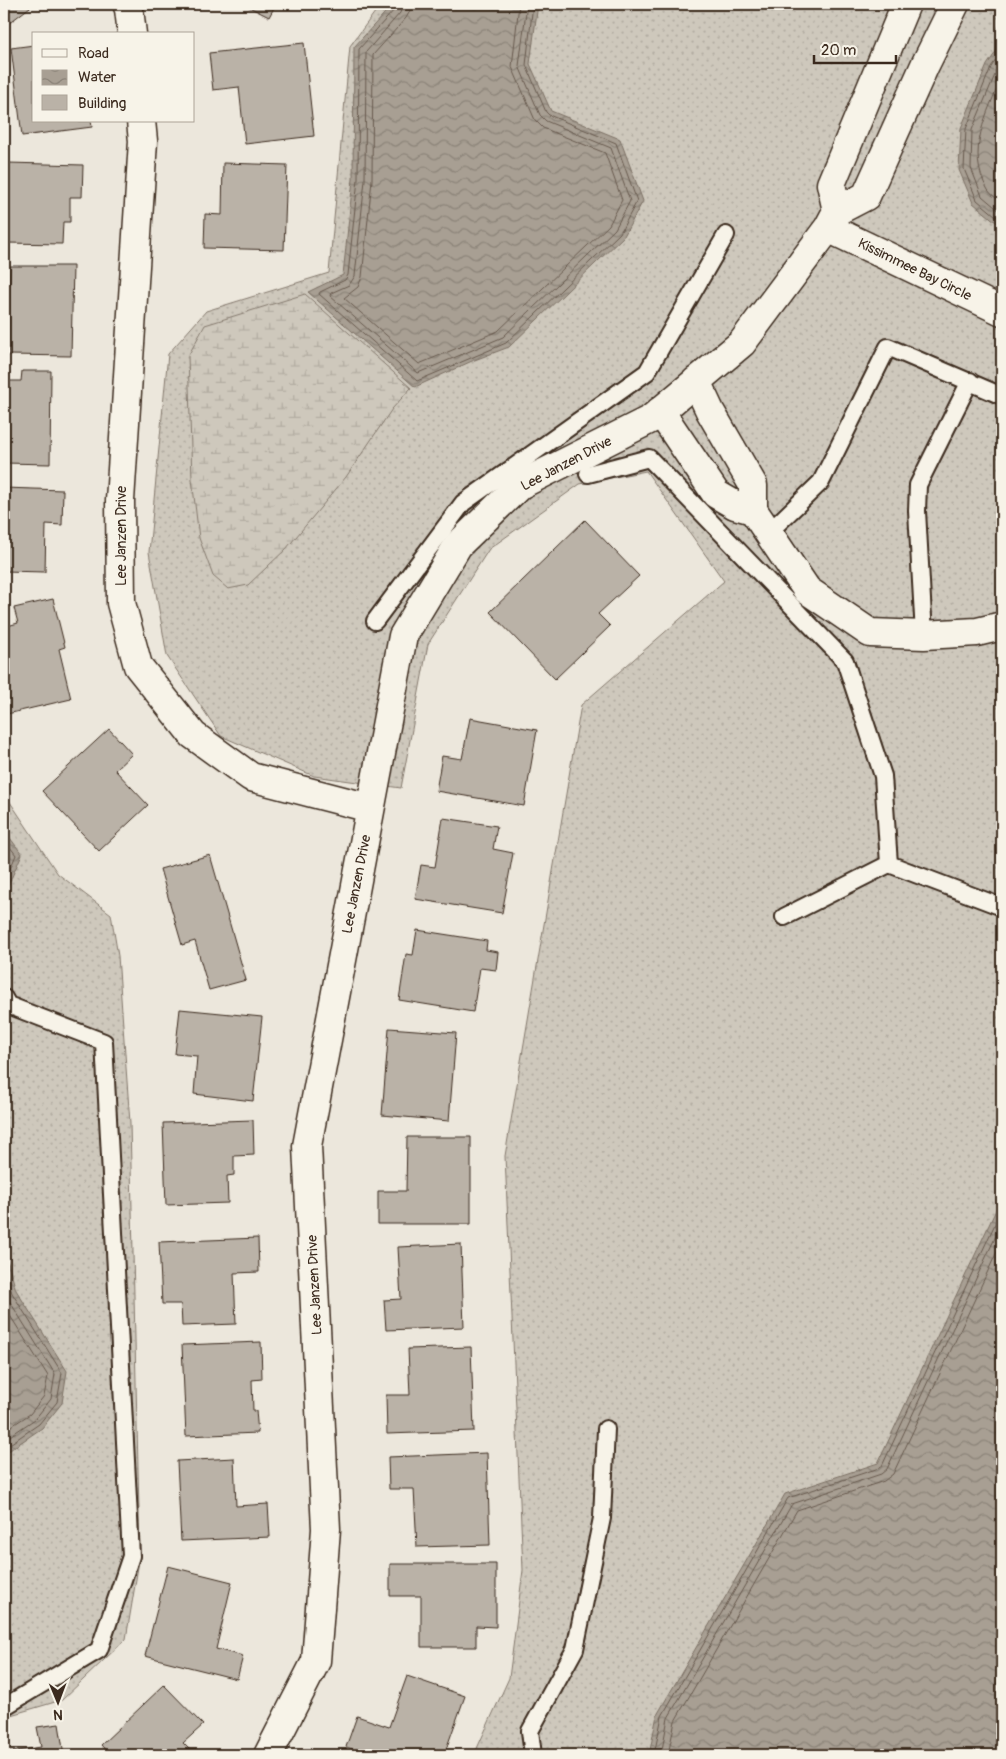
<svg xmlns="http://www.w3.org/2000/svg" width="1006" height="1759" font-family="Pangolin,sans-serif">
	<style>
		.grass { fill: url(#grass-dots); stroke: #84796d }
		.wetland { fill: url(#wetland-marsh); stroke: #84796d }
		.water { fill: url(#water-waves); stroke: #7c7064 }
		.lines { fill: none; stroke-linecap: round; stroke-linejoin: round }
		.shore { stroke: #67594d; stroke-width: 1 }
		.building { fill: #bab2a7; stroke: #3b2a1e }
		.lane-casing { stroke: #3b2a1e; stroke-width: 20 }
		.street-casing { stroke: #3b2a1e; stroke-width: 31 }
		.lane { stroke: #f7f3e8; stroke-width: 16 }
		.street { stroke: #f7f3e8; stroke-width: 28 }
		.labels { text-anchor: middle; stroke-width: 5; stroke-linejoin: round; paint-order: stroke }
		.street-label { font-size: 14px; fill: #3b2a1e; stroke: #f7f3e8 }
	</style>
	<defs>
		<pattern id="grass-dots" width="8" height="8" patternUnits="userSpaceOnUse" patternTransform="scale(1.25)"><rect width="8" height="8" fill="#cec8bc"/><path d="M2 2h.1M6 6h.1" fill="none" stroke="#b2aca1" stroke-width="1.8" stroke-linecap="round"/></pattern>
		<pattern id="wetland-marsh" width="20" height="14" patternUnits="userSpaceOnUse" patternTransform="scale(1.25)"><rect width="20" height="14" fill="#cec8bc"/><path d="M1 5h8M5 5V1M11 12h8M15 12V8" fill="none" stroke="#b2aca1"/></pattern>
		<pattern id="water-waves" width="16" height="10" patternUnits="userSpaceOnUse" patternTransform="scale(1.25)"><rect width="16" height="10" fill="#a89f93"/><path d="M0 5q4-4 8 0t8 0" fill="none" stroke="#8a8277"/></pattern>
	</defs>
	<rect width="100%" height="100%" fill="#ece7dc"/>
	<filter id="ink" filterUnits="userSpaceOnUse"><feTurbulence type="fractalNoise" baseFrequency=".02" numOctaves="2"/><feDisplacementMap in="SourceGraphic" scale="10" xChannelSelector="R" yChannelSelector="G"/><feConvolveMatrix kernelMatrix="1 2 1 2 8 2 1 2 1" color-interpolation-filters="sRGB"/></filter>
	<g filter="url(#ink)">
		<!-- grass -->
		<path class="grass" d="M381 4H1002V1755H474L509 1678 523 1570 505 1156 581 705 724 581 646 471 580 484 489 549 428 644 401 788 314 776 221 736 167 656 149 552 168 354 206 311 329 273 350 46Z
			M4 793 58 874 111 914 118 956 130 1123 140 1555 126 1639 62 1700 4 1717Z"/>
		<!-- wetland -->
		<path class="wetland" d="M305 294 411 388 392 409 346 477 286 549 248 585 228 589 213 576 199 538 192 479 188 356 205 325Z"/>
		<!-- water -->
		<path class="water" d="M393 4H538L530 64 551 111 620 139 643 201 624 236 509 347 472 361 415 387 308 292 343 275 353 179 354 47Z
			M1002 43V227L973 203 959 170 961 128 987 65Z
			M4 830 22 854 7 888H4Z
			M1002 1197V1755H649L657 1715 785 1494 878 1463Z
			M4 1249 16 1290 67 1371 62 1403 42 1428 4 1454Z"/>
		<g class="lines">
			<!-- shore -->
			<path class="shore" d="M397 4 395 9 359 49 358 179 348 275 345 280 320 292 319 294 417 381 506 343 620 233 637 201 616 143 549 115 546 112 526 65 533 4
				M403 4 400 13 366 52 365 180 355 276 349 285 331 293 330 296 418 373 503 337 615 229 630 201 611 148 546 121 540 115 519 66 527 4
				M410 4V11L406 18 373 55 372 180 362 277 358 287 344 298 419 364 498 331 609 225 622 200 605 153 543 128 535 120 512 67 519 4
				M1002 52 991 67 966 129 964 169 977 200 1002 221
				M1002 63 997 70 972 130 971 168 982 196 1002 213
				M1002 77C987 113 965 152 988 190 991 195 998 199 1002 203
				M4 839 16 855 4 883
				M4 1267 12 1293 62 1373 57 1402 39 1424 4 1448
				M4 1289 7 1297 55 1374 51 1399 35 1419 4 1440
				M4 1306 48 1376 44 1396 30 1414 4 1431
				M654 1755 662 1716 788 1498 879 1468 882 1466 1002 1209
				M661 1755 668 1718 792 1504 881 1474 887 1469 1002 1223
				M668 1755 675 1721 797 1510 884 1481 893 1474 1002 1241"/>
		</g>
		<!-- building -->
		<path class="building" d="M4 4H34L4 27Z
			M243 4H276L269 17Z
			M304 43 314 136 245 144 239 87 213 90 209 53Z
			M34 45V121H91L92 127 22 136 11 48Z
			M8 163 83 165 82 197H70V222H63L62 244 6 243Z
			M223 163 287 165 284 250 204 248 205 214 222 215Z
			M10 266H73L71 356 8 355Z
			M22 371H51L50 464 4 463V381H21Z
			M4 488 63 490 62 525 46 524 45 572 4 571Z
			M585 520 639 576 598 614 610 626 555 679 490 612Z
			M53 599 65 647 59 649 71 699 7 714 4 701V627L18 623 14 608Z
			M470 718 537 730 524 806 436 791 442 756 462 759Z
			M109 729 132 754 115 770 148 805 99 851 42 791Z
			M443 818 497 826 493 849 513 853 502 913 415 899 421 865 435 867Z
			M210 855 246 980 209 990 195 941 182 945 160 869Z
			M417 930 487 941 486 950 498 952 496 970 480 968 473 1012 399 1000 406 954 413 955Z
			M180 1009 262 1017 253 1101 194 1094 197 1056 175 1054Z
			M389 1028 456 1033 449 1121 382 1115Z
			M253 1120 254 1155 234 1156V1175L227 1176 228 1203 166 1205 163 1123Z
			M407 1137H471V1224H378V1191H406Z
			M258 1238 259 1272 234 1273 236 1324 182 1326 181 1304H162L159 1242Z
			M461 1244 464 1327 386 1330 384 1300 401 1299 398 1247Z
			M261 1342 262 1379 252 1380 253 1411H256L258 1433 186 1436 182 1345Z
			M471 1347 474 1431 387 1434 386 1395H410L408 1349Z
			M487 1453 490 1545 417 1547 414 1489H389L388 1457Z
			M234 1458 236 1506 268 1504 270 1537 181 1541 177 1461Z
			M390 1564H496V1627L476 1626V1647H421V1596H390Z
			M168 1566 232 1582 216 1649 243 1656 237 1679 145 1656Z
			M407 1676 465 1696 444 1755H371L346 1747 357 1716 389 1727Z
			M164 1685 203 1725 183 1743 192 1752 189 1755H110L101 1745Z
			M59 1724 64 1755H4V1753L41 1747 37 1727Z"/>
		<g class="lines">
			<defs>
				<path id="lane" d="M588 474 649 458 845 661 883 776 889 864
					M768 533 821 482 888 347 1002 396
					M375 621 463 503 647 372 726 235
					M924 635 917 511 918 485 970 381
					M784 917 889 864 1002 907
					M4 998 8 1005 104 1042 131 1556 99 1650 4 1707
					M533 1755 530 1731 575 1649 602 1518 606 1429"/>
				<path id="street" d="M127 4 129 9 132 34
					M141 121 143 141 120 501 121 603 138 666 193 735 251 777 370 808
					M837 211 831 184 906 4
					M828 228 1002 311
					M696 381 710 411 753 485V510L807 590 870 633 924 635 977 632 1002 626
					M660 411 716 494 735 505 753 510
					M268 1755 316 1661 326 1529 307 1146 403 636 458 545 520 485 651 419 742 343 828 228 837 211 866 196 925 65 955 4"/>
			</defs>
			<!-- lane casing -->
			<use href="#lane" class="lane-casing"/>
			<!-- street casing -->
			<use href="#street" class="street-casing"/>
			<!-- lane -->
			<use href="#lane" class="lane"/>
			<!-- street -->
			<use href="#street" class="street"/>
		</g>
	</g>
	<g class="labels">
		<!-- street labels -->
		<g class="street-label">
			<text transform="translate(915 269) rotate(26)" y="5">Kissimmee Bay Circle</text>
			<text transform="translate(566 463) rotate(-28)" y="5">Lee Janzen Drive</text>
			<text transform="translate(121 536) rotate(-90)" y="5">Lee Janzen Drive</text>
			<text transform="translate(356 884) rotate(-79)" y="5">Lee Janzen Drive</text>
			<text transform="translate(314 1285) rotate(-93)" y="5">Lee Janzen Drive</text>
		</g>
	</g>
	<!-- margin -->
	<rect width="1006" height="1759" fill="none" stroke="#f7f3e8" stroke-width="20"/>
	<rect x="10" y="10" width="986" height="1739" fill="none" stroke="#3b2a1e" stroke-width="2" filter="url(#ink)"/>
	<!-- legend -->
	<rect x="32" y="32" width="162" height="90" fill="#f7f3e8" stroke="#aca397"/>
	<rect x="42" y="49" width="25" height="8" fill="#f7f3e8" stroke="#aca397"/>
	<text x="78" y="58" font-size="15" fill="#3b2a1e">Road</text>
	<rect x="42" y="70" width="25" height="15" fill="url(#water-waves)" stroke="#aca397"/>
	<text x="78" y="82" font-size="15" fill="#3b2a1e">Water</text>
	<rect x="42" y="95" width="25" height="15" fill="#bab2a7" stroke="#aca397"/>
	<text x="78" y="108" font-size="15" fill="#3b2a1e">Building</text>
	<!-- north arrow -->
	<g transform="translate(58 1702) rotate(179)" stroke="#f7f3e8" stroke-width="4" paint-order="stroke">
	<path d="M0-4L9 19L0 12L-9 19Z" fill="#3b2a1e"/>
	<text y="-8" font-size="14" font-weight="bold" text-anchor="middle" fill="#3b2a1e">N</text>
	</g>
	<!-- scale -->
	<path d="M814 55v8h82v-8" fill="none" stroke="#3b2a1e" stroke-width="2.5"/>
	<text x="821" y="55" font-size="15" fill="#3b2a1e" stroke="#f7f3e8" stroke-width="4" paint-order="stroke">20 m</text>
</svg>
